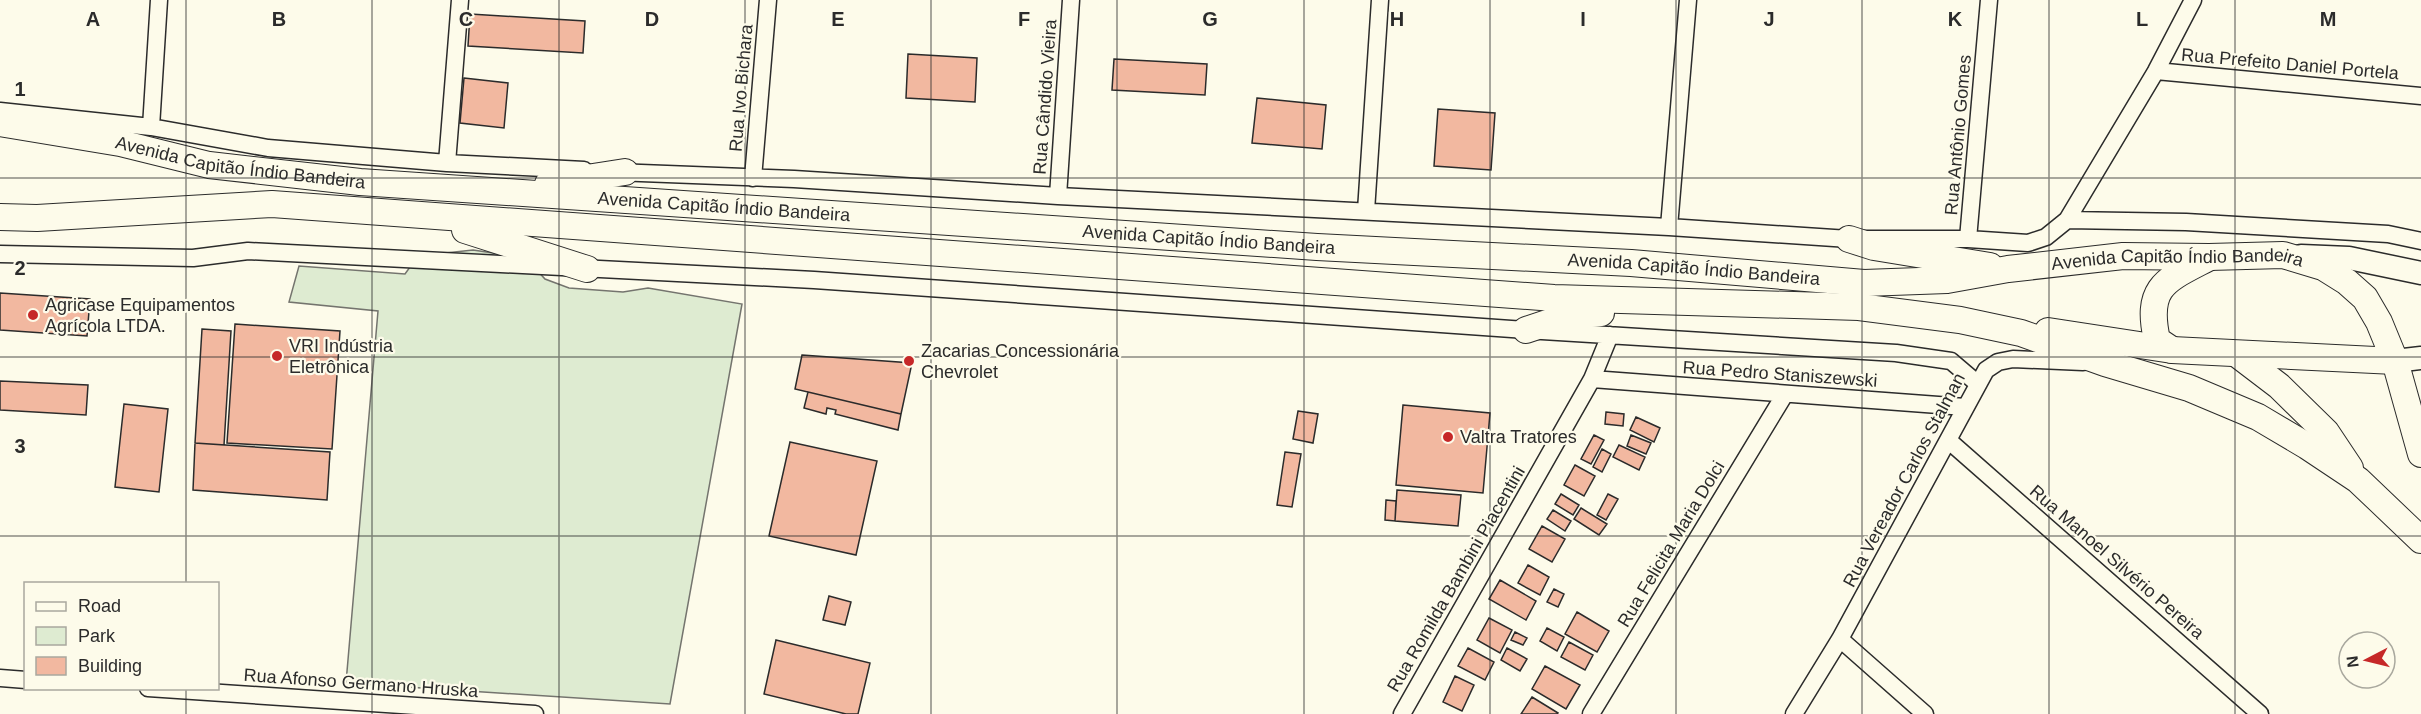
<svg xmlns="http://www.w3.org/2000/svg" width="2421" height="714" font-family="Helvetica,sans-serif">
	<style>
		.green { fill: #deebd1; stroke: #74746e; stroke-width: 1.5 }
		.building { fill: #f2b8a0; stroke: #2b2b2b; stroke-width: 1.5 }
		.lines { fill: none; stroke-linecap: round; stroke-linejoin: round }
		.minor-casing { stroke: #2b2b2b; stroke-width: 19 }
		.secondary-casing { stroke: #2b2b2b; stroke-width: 25 }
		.primary-casing { stroke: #2b2b2b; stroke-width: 28 }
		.minor { stroke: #fdfbea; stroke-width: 16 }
		.secondary { stroke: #fdfbea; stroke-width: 22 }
		.primary { stroke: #fdfbea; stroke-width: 26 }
		.grid { fill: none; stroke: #2b2b2b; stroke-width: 1.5; stroke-opacity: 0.55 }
		.poi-dot { fill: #c62828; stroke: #fdfbea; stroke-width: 2 }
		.labels { text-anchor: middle; stroke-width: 4.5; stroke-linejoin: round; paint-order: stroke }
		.street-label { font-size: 18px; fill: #2b2b2b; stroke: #fdfbea }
		.poi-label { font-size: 18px; fill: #2b2b2b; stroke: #fdfbea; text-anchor: start }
		.grid-label { font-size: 20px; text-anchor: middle; font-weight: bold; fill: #2b2b2b; stroke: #fdfbea; stroke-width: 4.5; stroke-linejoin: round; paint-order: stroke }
	</style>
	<rect width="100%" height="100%" fill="#fdfbea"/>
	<!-- green -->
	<path class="green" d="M473 250 526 258 545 279 569 288 623 292 648 288 742 304 670 704 346 683 378 311 289 302 299 266 405 274 418 256Z"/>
	<!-- building -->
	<path class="building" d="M470 14 585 21 583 53 468 46Z
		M908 54 977 58 975 102 906 98Z
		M1114 59 1207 64 1205 95 1112 90Z
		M464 78 508 83 504 128 460 123Z
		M1257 98 1326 105 1322 149 1252 143Z
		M1438 109 1495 113 1491 170 1434 166Z
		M0 293 90 299 87 336 0 330Z
		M235 324 340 331 332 449 227 443Z
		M202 329 231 331 224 445 195 443Z
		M802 355 912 363 901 414 795 389Z
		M0 381 88 385 86 415 0 410Z
		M808 392 901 414 898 430 835 414 836 410 827 408 826 414 804 408Z
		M124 404 168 409 159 492 115 487Z
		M1403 405 1490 413 1483 493 1396 485Z
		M1298 411 1318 414 1313 443 1293 439Z
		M1606 412 1624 414 1623 426 1605 424Z
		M1636 417 1660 428 1654 442 1630 430Z
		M1594 435 1604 440 1591 464 1581 459Z
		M1631 435 1651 443 1646 454 1627 446Z
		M790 442 877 461 856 555 769 536Z
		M195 443 330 452 327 500 193 490Z
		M1619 445 1645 457 1639 470 1613 457Z
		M1602 449 1611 454 1602 472 1593 467Z
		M1285 452 1301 454 1292 507 1277 505Z
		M1575 465 1595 476 1584 496 1564 485Z
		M1397 490 1461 495 1458 526 1395 521Z
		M1561 494 1579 505 1573 515 1555 504Z
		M1608 494 1618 499 1606 520 1597 515Z
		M1386 500 1396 501 1395 521 1385 520Z
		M1581 508 1607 524 1599 535 1574 519Z
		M1553 510 1571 521 1565 531 1547 519Z
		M1542 526 1565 539 1552 562 1529 549Z
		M1528 565 1549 577 1540 595 1518 583Z
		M1500 580 1536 601 1526 620 1489 599Z
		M1554 589 1564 594 1558 607 1547 602Z
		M829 596 851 602 845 625 823 620Z
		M1577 612 1609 631 1597 652 1565 634Z
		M1489 618 1512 630 1500 653 1477 640Z
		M1547 628 1564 637 1557 651 1540 641Z
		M1515 632 1527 638 1523 645 1511 640Z
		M776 640 870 663 858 714H846L764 694Z
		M1569 642 1593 655 1585 670 1561 657Z
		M1468 648 1494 662 1485 680 1458 666Z
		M1507 648 1527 659 1520 671 1501 660Z
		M1545 666 1580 685 1566 709 1532 689Z
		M1455 676 1474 685 1462 711 1443 702Z
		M1532 697 1558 713 1557 714H1521Z"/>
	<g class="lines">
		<defs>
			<path id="minor" d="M2156 71 2421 96
				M0 111 151 127 268 148 447 163 584 170
				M151 127 159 0
				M447 163 460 0
				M615 172 794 179 1058 196 1669 227 1849 239H1968L2028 243 2046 237 2067 220 2156 71 2193 0
				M753 178 768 0
				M1058 196 1071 0
				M1366 211 1380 0
				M2067 220 2186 222 2388 234 2421 241
				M1669 227 1688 0
				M1968 239 1989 0
				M0 254 193 258 248 251 814 280 1526 330 1896 353 1951 361 1978 384
				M1592 379 1965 407
				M1948 440 2260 714
				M1840 639 1925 714
				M0 678 26 680
				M148 688 535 714
				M1402 714 1592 379 1610 335
				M1591 714 1785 394
				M1794 714 1840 639 1986 370 1998 362 2013 359 2083 362"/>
			<path id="secondary" d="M2301 256 2349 258 2421 273
				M2395 361 2421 358"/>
			<g id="primary">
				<path id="s1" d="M0 123 120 143 209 165 360 182 1317 247 1631 263 1864 283 1947 280 2008 269 2123 256 2209 257 2283 255 2323 267 2347 282 2365 298 2379 322 2395 361 2421 454"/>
				<path d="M548 184 625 172"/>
				<path d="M0 217 37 218 272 204 1554 298 1859 307 1960 320 2021 333 2105 363 2189 388 2258 417 2307 446 2358 480 2421 540"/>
				<path d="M465 230 587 269"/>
				<path d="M1849 239 1874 247 1990 266"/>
				<path d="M1526 330 1568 316 1601 313"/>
				<path d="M2048 331 2172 350 2395 361"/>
				<path d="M2172 350 2157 340C2145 286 2166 280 2208 258"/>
				<path d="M2237 354 2279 386 2326 432 2350 468"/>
			</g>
		</defs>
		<!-- minor casing -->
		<use href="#minor" class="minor-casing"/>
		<!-- secondary casing -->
		<use href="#secondary" class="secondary-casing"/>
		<!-- primary casing -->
		<use href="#primary" class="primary-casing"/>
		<!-- minor -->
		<use href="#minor" class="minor"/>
		<!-- secondary -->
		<use href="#secondary" class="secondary"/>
		<!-- primary -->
		<use href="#primary" class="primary"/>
	</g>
	<!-- grid -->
	<path class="grid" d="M186 0V584M372 0V714M559 0V714M745 0V714M931 0V714M1117 0V714M1304 0V714M1490 0V714M1676 0V714M1862 0V714M2049 0V714M2235 0V714M0 178H2421M0 357H2421M0 536H2421M186 688V714"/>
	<!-- markers -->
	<g class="poi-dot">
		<circle cx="33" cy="315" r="6"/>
		<circle cx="277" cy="356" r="6"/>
		<circle cx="909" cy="361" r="6"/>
		<circle cx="1448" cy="437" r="6"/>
	</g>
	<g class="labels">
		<!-- street labels -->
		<g class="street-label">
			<text transform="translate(2290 64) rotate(5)" y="6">Rua Prefeito Daniel Portela</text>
			<text transform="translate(741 88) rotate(-85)" y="6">Rua Ivo Bichara</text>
			<text transform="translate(1045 97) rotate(-86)" y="6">Rua Cândido Vieira</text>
			<text transform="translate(1958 135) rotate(-85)" y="6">Rua Antônio Gomes</text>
			<text dy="6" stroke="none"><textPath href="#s1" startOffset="244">Avenida Capitão Índio Bandeira</textPath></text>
			<text dy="6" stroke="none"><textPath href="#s1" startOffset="730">Avenida Capitão Índio Bandeira</textPath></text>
			<text dy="6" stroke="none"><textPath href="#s1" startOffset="1216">Avenida Capitão Índio Bandeira</textPath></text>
			<text dy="6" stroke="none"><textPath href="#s1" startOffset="2188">Avenida Capitão Índio Bandeira</textPath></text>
			<text dy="6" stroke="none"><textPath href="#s1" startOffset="1702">Avenida Capitão Índio Bandeira</textPath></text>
			<text transform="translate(1780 374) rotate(4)" y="6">Rua Pedro Staniszewski</text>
			<text transform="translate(1904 480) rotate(-62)" y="6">Rua Vereador Carlos Stalman</text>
			<text transform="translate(1671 544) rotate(-59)" y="6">Rua Felicita Maria Dolci</text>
			<text transform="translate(2117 562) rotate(41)" y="6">Rua Manoel Silvério Pereira</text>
			<text transform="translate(1456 579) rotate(-60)" y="6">Rua Romilda Bambini Piacentini</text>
			<text transform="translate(361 683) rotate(4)" y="6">Rua Afonso Germano Hruska</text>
		</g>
		<!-- poi labels -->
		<g class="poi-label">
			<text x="45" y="311">Agricase Equipamentos<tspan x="45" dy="21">Agrícola LTDA.</tspan></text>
			<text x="289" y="352">VRI Indústria<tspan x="289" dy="21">Eletrônica</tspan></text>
			<text x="921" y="357">Zacarias Concessionária<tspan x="921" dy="21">Chevrolet</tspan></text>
			<text x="1460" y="443">Valtra Tratores</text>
		</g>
	</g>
	<g class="grid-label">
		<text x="93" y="26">A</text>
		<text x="279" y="26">B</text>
		<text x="466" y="26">C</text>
		<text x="652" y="26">D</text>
		<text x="838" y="26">E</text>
		<text x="1024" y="26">F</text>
		<text x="1210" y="26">G</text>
		<text x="1397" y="26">H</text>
		<text x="1583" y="26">I</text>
		<text x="1769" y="26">J</text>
		<text x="1955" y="26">K</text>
		<text x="2142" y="26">L</text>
		<text x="2328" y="26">M</text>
		<text x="20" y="96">1</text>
		<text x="20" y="275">2</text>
		<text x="20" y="453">3</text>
	</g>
	<!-- legend -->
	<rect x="24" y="582" width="195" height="108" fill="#fdfbea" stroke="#a9a89e" stroke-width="1.5"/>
	<rect x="36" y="602" width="30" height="9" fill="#fdfbea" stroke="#a9a89e" stroke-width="1.5"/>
	<text x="78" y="612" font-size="18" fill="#2b2b2b">Road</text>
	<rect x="36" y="627" width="30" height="18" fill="#deebd1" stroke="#a9a89e" stroke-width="1.5"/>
	<text x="78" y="642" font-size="18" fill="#2b2b2b">Park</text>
	<rect x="36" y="657" width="30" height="18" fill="#f2b8a0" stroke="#a9a89e" stroke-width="1.5"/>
	<text x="78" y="672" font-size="18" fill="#2b2b2b">Building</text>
	<!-- north arrow -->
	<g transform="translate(2367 660) rotate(263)"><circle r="28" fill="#fdfbea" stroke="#a9a89e" stroke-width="1.5"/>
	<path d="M0-4.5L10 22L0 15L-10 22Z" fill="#c62828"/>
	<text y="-9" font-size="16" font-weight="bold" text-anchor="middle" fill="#2b2b2b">N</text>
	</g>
</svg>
